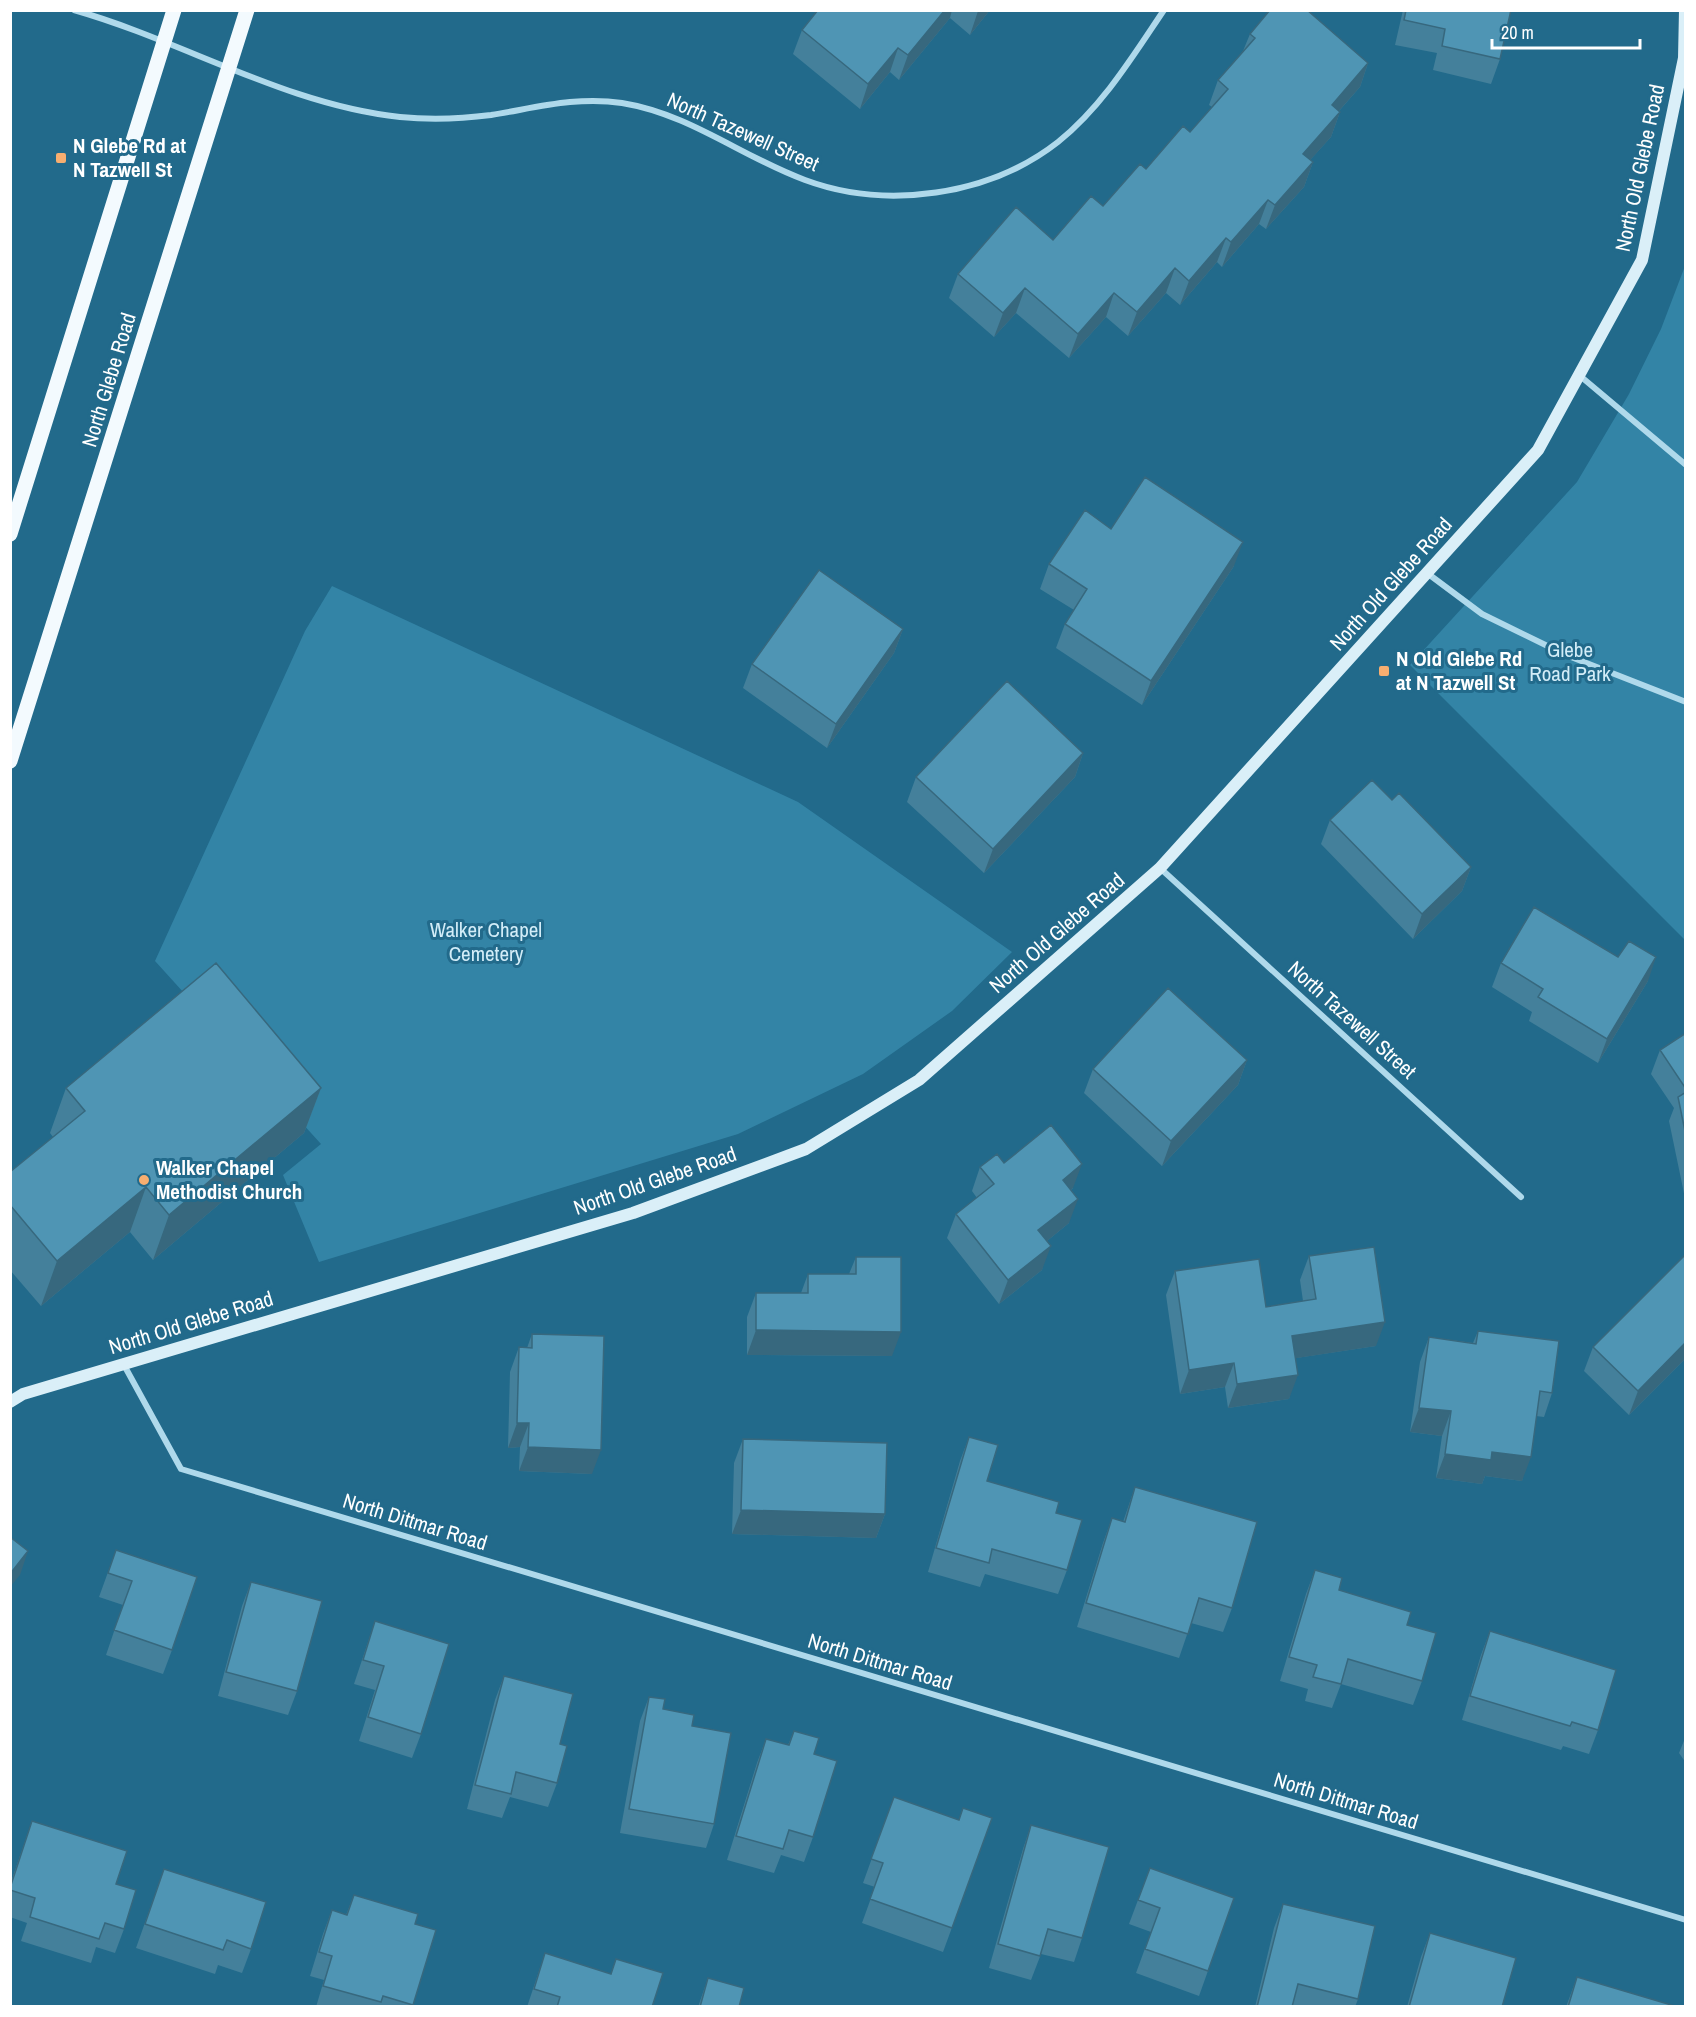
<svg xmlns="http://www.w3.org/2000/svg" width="1696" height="2017" font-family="'Archivo Narrow',sans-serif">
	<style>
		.green { fill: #3384a6 }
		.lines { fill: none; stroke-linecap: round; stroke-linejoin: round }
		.street { stroke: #afd9eb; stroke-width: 6 }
		.secondary { stroke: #daeff8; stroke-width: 12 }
		.primary { stroke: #f3fafe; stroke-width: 15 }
		.wall { fill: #44809b }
		.shaded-wall { fill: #37687e }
		.building { fill: #4f95b4; stroke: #37687e; stroke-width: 1.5 }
		.poi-dot { fill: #f7ae70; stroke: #226a8b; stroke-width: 2 }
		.labels { text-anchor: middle; stroke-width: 6; stroke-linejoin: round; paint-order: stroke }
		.street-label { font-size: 21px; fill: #fff; stroke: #226a8b }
		.poi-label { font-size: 21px; font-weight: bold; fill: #fff; stroke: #226a8b; text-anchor: start }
		.park-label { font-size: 21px; fill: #d3edf8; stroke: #226a8b }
	</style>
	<rect width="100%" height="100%" fill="#226a8b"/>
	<!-- green -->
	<path class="green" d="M1685 266V940L1410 665 1577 482 1629 394 1661 329Z
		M332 586 798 802 1012 952 952 1011 863 1074 738 1134 319 1262 283 1175 321 1144 155 961 305 631Z"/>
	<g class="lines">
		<!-- street -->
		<path class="street" d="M74 10C183 41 286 105 400 117 431 120 460 119 491 115 535 108 576 96 622 103 690 114 742 157 805 180 886 210 989 196 1058 142 1102 107 1133 56 1164 10
			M1579 375 1686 465
			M1427 573 1482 614 1566 655 1686 702
			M1160 868 1521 1197
			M124 1365 181 1469 1686 1920"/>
		<!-- secondary -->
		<path class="secondary" d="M10 1402 23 1394 633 1213 806 1149 919 1080 1160 868 1538 450 1642 260 1684 58 1685 10"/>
		<!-- primary -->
		<path class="primary" d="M10 534 174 10
			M10 761 247 10"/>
	</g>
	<!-- wall -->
	<path class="wall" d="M818 10H990L970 35 950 18 899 80 890 72 860 109 793 54 802 30Z
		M1403 10H1511L1500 59 1491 84 1433 70 1437 53 1395 45Z
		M1250 34 1368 63 1360 87 1339 111 1340 112 1331 137 1310 160 1313 162 1304 187 1266 229 1259 224 1222 267 1217 262 1180 305 1166 293 1128 336 1106 317 1069 358 1016 313 994 337 949 298 958 274 1053 240 1103 206 1146 169 1190 132 1212 107 1209 105 1218 80 1243 51Z
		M1111 529 1234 566 1142 705 1056 648 1065 624 1074 610 1040 589 1049 564Z
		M903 629 894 653 827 748 743 688 752 664Z
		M1083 753 1075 777 984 873 907 802 916 777Z
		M1392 800 1471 867 1462 891 1413 939 1321 844 1330 820Z
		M1501 963 1648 981 1598 1063 1529 1021 1532 1012 1492 987Z
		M1686 1033V1203L1669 1121 1674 1108 1651 1074 1660 1050Z
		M1247 1060 1238 1085 1162 1166 1084 1093 1093 1069Z
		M66 1088H321L304 1133 153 1260 130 1232 41 1306 10 1270V1172L53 1137 50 1133Z
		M1004 1163 1073 1188 1071 1190 1069 1223 1047 1241 1042 1270 999 1304 947 1238 956 1214 977 1198 972 1191 980 1167Z
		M1685 1255 1686 1358 1629 1415 1584 1371 1593 1347Z
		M1309 1256 1376 1346 1296 1358 1289 1399 1228 1408 1225 1387 1180 1394 1166 1295 1175 1271 1266 1307 1303 1301 1300 1280Z
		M856 1257 892 1356 747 1355V1317L756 1293H801L808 1274H849Z
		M1478 1331 1552 1393 1544 1417 1536 1416 1522 1481 1485 1476 1482 1484 1436 1478 1442 1436 1410 1432 1420 1362 1429 1337 1473 1343Z
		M532 1334 592 1474 519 1471 520 1447 508 1448 510 1372 519 1347 527 1348Z
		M969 1437 987 1481 1067 1570 1058 1594 985 1574 980 1587 928 1572 960 1461Z
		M743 1439 885 1514 876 1538 732 1534 734 1463Z
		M1135 1487 1232 1608 1223 1632 1191 1623 1179 1658 1077 1627 1103 1543 1112 1518 1123 1522Z
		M116 1550 172 1650 163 1674 106 1655 123 1605 99 1597Z
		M1315 1570 1339 1590 1422 1681 1413 1705 1341 1684 1332 1708 1305 1701 1308 1689 1280 1681 1306 1594Z
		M251 1582 297 1691 288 1715 218 1696 242 1606Z
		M375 1621 421 1734 412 1758 359 1741 375 1690 354 1684Z
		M1490 1631 1598 1730 1589 1754 1563 1746 1561 1750 1462 1720 1481 1655Z
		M504 1676 560 1744 557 1783 548 1807 510 1797 502 1818 467 1809 495 1700Z
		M649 1697 663 1709 692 1726 714 1824 706 1848 620 1833 640 1721Z
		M794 1731 813 1837 804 1862 781 1855 774 1873 727 1860 757 1763 766 1739 788 1745Z
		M1686 1736V1763L1679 1753Z
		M894 1797 959 1820 992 1818 943 1952 862 1923 875 1887 863 1883Z
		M32 1821 116 1884 124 1929 115 1953 96 1947 91 1963 21 1941 27 1923 10 1917V1885Z
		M1031 1825 1082 1938 1074 1962 1041 1954 1031 1980 989 1968 1023 1849Z
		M1150 1868 1234 1898 1199 1996 1136 1973 1151 1932 1129 1924Z
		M164 1869 251 1949 242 1973 218 1965 215 1974 136 1948Z
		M354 1895 415 1924 436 1930 412 2007H316L324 1980 310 1976 323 1934 332 1910 346 1915Z
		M1283 1904 1358 1999 1355 2007H1255L1274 1928Z
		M1430 1933 1502 2007H1407L1421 1957Z
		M545 1953 652 2007H527Z
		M1577 1977 1678 2007H1566Z
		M708 1978 739 2007H698Z"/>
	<!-- shaded-wall -->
	<path class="shaded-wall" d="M945 10H952L950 18 899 80 908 55Z
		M979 10H990L970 35 978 11Z
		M898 48 890 72 860 109 868 84Z
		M1368 63 1360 87 1323 129 1332 105Z
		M1340 112 1331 137 1294 178 1303 154Z
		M1313 162 1304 187 1266 229 1275 205Z
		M1268 200 1259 224 1222 267 1231 242Z
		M1226 238 1217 262 1180 305 1189 281Z
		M1175 268 1166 293 1128 336 1137 312Z
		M1025 288 1016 313 994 337 1003 313Z
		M1114 293 1106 317 1069 358 1078 334Z
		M1243 542 1234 566 1142 705 1151 681Z
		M903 629 894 653 827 748 836 724Z
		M1083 753 1075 777 984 873 993 849Z
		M1471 867 1462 891 1413 939 1422 914Z
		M1656 957 1648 981 1598 1063 1607 1039Z
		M1247 1060 1238 1085 1162 1166 1171 1141Z
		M321 1088 304 1133 153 1260 169 1215Z
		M1082 1164 1073 1188 1054 1204 1063 1180Z
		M146 1187 130 1232 41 1306 57 1261Z
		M1078 1199 1069 1223 1030 1255 1038 1230Z
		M1051 1246 1042 1270 999 1304 1008 1280Z
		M1385 1322 1376 1346 1284 1360 1292 1336Z
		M756 1330 901 1332 892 1356 747 1355Z
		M1686 1342V1358L1629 1415 1638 1391Z
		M1234 1363 1225 1387 1180 1394 1189 1370Z
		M1298 1375 1289 1399 1228 1408 1237 1384Z
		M1419 1408 1451 1411 1442 1436 1410 1432Z
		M517 1423H529L520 1447 508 1448Z
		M528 1447 601 1450 592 1474 519 1471Z
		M1492 1452 1531 1457 1522 1481 1485 1476 1482 1484 1436 1478 1445 1454Z
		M741 1510 885 1514 876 1538 732 1534Z
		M28 1551 20 1575 10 1587V1574Z"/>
	<!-- building -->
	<path class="building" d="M818 10H945L908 55 898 48 868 84 802 30Z
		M1270 10H1307L1368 63 1332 105 1340 112 1303 154 1313 162 1275 205 1268 200 1231 242 1226 238 1189 281 1175 268 1137 312 1114 293 1078 334 1025 288 1003 313 958 274 1016 207 1053 240 1091 196 1103 206 1140 164 1146 169 1183 126 1190 132 1228 89 1218 80 1255 38 1250 34Z
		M1406 10H1511L1500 59 1442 46 1445 29 1404 20Z
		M1145 477 1243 542 1151 681 1065 624 1087 589 1049 564 1085 510 1111 529Z
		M819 570 903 629 836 724 752 664Z
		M1007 681 1083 753 993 849 916 777Z
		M1372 780 1392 800 1399 793 1471 867 1422 914 1330 820Z
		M1534 907 1618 957 1629 941 1656 957 1607 1039 1538 997 1543 989 1501 963Z
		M216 963 321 1088 169 1215 146 1187 57 1261 10 1205V1172L85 1111 66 1088Z
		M1168 988 1247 1060 1171 1141 1093 1069Z
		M1686 1033V1089L1660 1050Z
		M1686 1092V1136L1678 1097Z
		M1051 1125 1082 1164 1063 1180 1078 1199 1038 1230 1051 1246 1008 1280 956 1214 994 1184 980 1167 997 1154 1004 1163Z
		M1374 1247 1385 1322 1292 1336 1298 1375 1237 1384 1234 1363 1189 1370 1175 1271 1259 1259 1266 1307 1316 1299 1309 1256Z
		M1685 1255 1686 1342 1638 1391 1593 1347Z
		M856 1257H901V1332L756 1330V1293H808V1274H856Z
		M1478 1331 1559 1341 1552 1393 1540 1391 1531 1457 1492 1452 1491 1460 1445 1454 1451 1411 1419 1408 1429 1337 1476 1344Z
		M532 1334 604 1336 601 1450 528 1447 529 1423H517L519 1347 532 1348Z
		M969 1437 998 1445 987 1481 1059 1502 1056 1513 1082 1520 1067 1570 992 1549 989 1563 936 1548Z
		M743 1439 887 1443 885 1514 741 1510Z
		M1135 1487 1257 1522 1232 1608 1199 1598 1188 1634 1086 1603 1112 1518 1125 1522Z
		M10 1537 28 1551 10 1574Z
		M116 1550 197 1577 172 1650 114 1630 132 1581 108 1573Z
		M1315 1570 1342 1578 1339 1590 1411 1612 1407 1625 1436 1633 1422 1681 1348 1659 1341 1684 1313 1677 1317 1665 1289 1657Z
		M251 1582 322 1601 297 1691 226 1672Z
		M375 1621 449 1644 421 1734 368 1717 384 1666 363 1660Z
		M1490 1631 1616 1670 1598 1730 1572 1722 1570 1726 1470 1696Z
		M504 1676 573 1694 560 1744 567 1746 557 1783 516 1772 511 1794 475 1785Z
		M649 1697 665 1699 663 1709 694 1715 692 1726 731 1733 714 1824 629 1809Z
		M794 1731 819 1738 814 1754 837 1761 813 1837 789 1830 783 1849 736 1836 766 1739 789 1745Z
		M894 1797 959 1820 963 1808 992 1818 952 1928 870 1899 883 1863 871 1859Z
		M32 1821 127 1851 116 1884 136 1890 124 1929 105 1923 99 1939 30 1917 35 1898 10 1890V1888Z
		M1031 1825 1109 1847 1082 1938 1048 1929 1040 1956 998 1944Z
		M1150 1868 1234 1898 1208 1971 1145 1949 1160 1908 1138 1900Z
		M164 1869 266 1902 251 1949 227 1940 223 1950 145 1924Z
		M354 1895 418 1914 415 1924 436 1930 413 2005 383 1996 381 2002 323 1986 332 1956 319 1952 332 1910 347 1915Z
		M1283 1904 1375 1926 1358 1999 1298 1984 1292 2007H1257Z
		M1430 1933 1516 1958 1502 2007H1409Z
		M545 1953 611 1974 616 1959 663 1973 652 2007H557L560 1997 534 1989Z
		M1577 1977 1678 2007H1568Z
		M708 1978 744 1988 739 2007H700Z"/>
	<!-- markers -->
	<g class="poi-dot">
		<rect x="55" y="152" width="12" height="12" rx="3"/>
		<rect x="1378" y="665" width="12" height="12" rx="3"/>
		<circle cx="144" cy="1180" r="6"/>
	</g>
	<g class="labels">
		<!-- street labels -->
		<g class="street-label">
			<text transform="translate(743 132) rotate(24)" y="7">North Tazewell Street</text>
			<text transform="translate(1640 168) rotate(-78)" y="7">North Old Glebe Road</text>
			<text transform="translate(109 380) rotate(-73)" y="7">North Glebe Road</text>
			<text transform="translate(1391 584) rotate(-48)" y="7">North Old Glebe Road</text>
			<text transform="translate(1057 933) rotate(-41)" y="7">North Old Glebe Road</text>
			<text transform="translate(1352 1020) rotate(42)" y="7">North Tazewell Street</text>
			<text transform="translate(655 1181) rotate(-19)" y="7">North Old Glebe Road</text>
			<text transform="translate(191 1323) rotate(-17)" y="7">North Old Glebe Road</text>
			<text transform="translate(415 1522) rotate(17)" y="7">North Dittmar Road</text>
			<text transform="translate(880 1662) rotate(17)" y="7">North Dittmar Road</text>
			<text transform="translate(1346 1801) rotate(17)" y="7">North Dittmar Road</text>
		</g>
		<!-- poi labels -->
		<g class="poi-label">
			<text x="73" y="153">N Glebe Rd at<tspan x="73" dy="24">N Tazwell St</tspan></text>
			<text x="1396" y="666">N Old Glebe Rd<tspan x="1396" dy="24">at N Tazwell St</tspan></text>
			<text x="156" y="1175">Walker Chapel<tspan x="156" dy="24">Methodist Church</tspan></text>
		</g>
		<!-- park labels -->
		<g class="park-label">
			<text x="1570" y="657">Glebe<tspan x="1570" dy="24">Road Park</tspan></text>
			<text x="486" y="937">Walker Chapel<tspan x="486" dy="24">Cemetery</tspan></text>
		</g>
	</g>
	<!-- border -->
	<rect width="1696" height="2017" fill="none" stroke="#ffffff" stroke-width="24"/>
	<!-- scale -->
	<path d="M1492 39v9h148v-9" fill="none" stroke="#ffffff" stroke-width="3"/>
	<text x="1501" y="39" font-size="18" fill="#ffffff" stroke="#226a8b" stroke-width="4.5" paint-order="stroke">20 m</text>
</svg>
